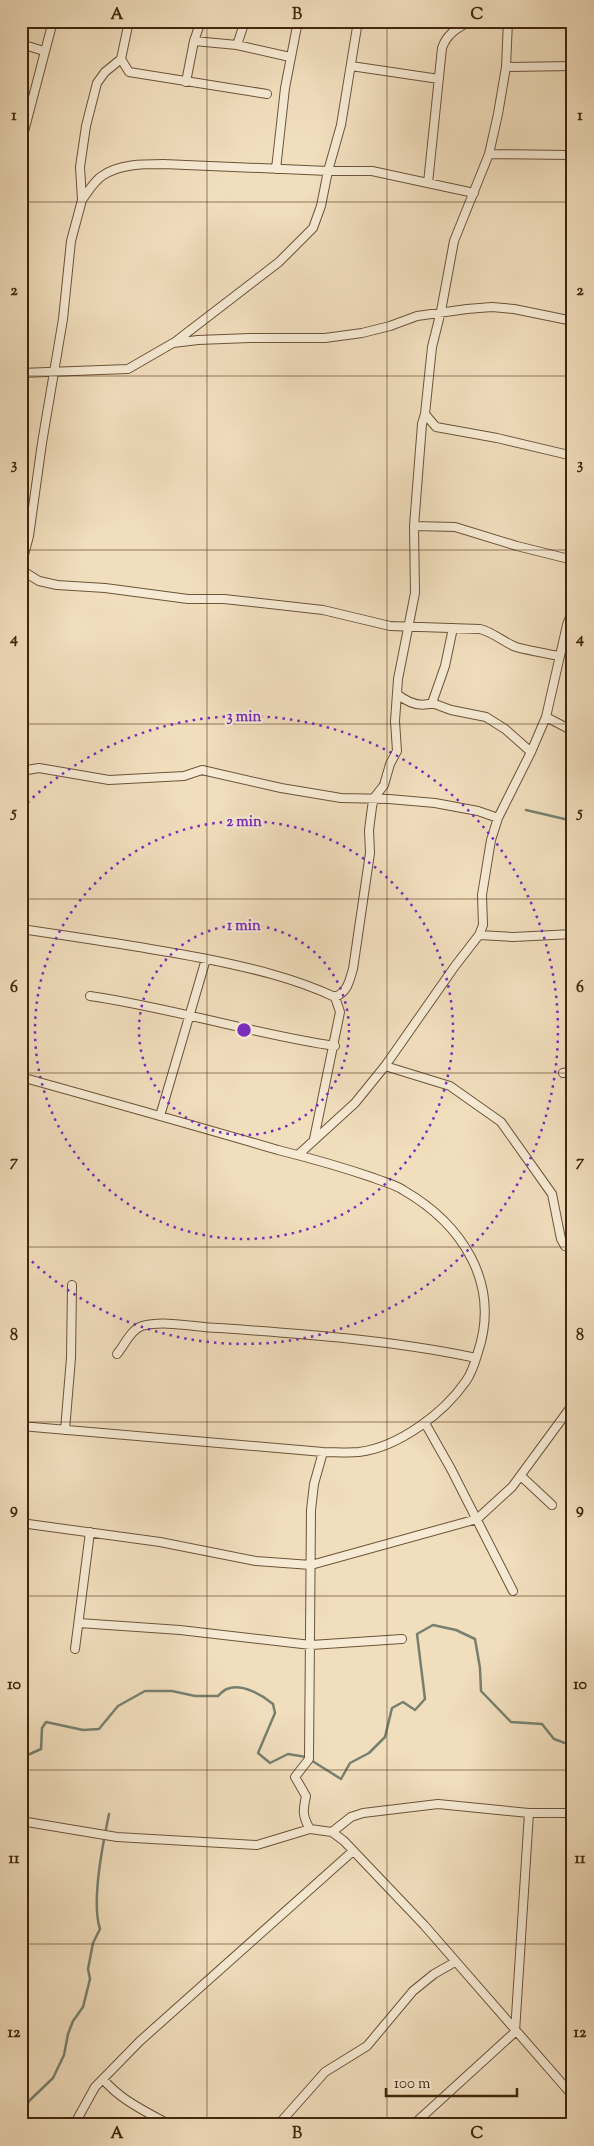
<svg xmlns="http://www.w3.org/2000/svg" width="594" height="2146" font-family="'Sorts Mill Goudy',serif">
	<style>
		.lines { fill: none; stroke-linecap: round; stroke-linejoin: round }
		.stream { stroke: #77806f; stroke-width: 2.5 }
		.minor-casing { stroke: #6d5438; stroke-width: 10 }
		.minor { stroke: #f6ead4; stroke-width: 8 }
		.grid { fill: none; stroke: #41260b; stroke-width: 1; stroke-opacity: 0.55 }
		.ring { fill: none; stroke: #7b2cbf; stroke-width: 2.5; stroke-dasharray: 2.5 5 }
		.centre { fill: #7b2cbf; stroke: #f6ead4; stroke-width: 2.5 }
		.ring-label { font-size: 15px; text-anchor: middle; font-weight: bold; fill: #7b2cbf; stroke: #f6ead4; stroke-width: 4.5; stroke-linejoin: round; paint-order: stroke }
		.neatline { fill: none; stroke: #41260b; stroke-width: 2 }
		.grid-label { font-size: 16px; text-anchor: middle; font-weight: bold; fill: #41260b }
	</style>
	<rect width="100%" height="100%" fill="#f1debd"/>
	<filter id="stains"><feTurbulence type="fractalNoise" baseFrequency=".004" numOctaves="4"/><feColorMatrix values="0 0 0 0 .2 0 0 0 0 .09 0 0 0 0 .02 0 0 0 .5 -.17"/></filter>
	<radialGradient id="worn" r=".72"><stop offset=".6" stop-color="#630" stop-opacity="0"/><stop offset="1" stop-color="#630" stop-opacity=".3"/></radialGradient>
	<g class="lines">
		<!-- stream -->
		<path class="stream" d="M526 810 573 821
			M21 1758 41 1749 42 1728 46 1722 83 1730 99 1729 118 1706 145 1691H172L195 1696H218C220 1694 224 1690 227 1689 242 1683 262 1695 273 1704L275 1713 258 1753 270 1763 288 1754 306 1757 341 1779 350 1763 369 1753 385 1737 392 1708 403 1702 415 1710 425 1699 417 1634 433 1625 456 1630 475 1639 480 1668 481 1691 511 1722 542 1724 554 1739 573 1746
			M21 2117 29 2101 53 2078 64 2055 68 2034 73 2021 83 2007 90 1979 88 1969 93 1943 100 1929C91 1902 103 1843 109 1814"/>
		<defs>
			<path id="minor" d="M508 21 506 67 498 114 489 154 454 241 441 311 432 347 425 414 436 427 497 438 573 456
				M194 41 237 45 290 57
				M21 44 44 51
				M237 45 245 21
				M121 59 129 72 267 94
				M351 66 439 79
				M506 67 573 66
				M186 82 194 41 201 21
				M21 143 53 21
				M489 154 573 155
				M276 169 285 88 298 21
				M428 183 442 48C447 33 458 28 470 21
				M82 200C88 192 94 181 102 176 119 164 143 164 163 164L328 171H372L474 193
				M175 342 279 262 313 228 321 206 328 171 341 125 358 21
				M21 373 128 369 173 343 198 340 250 338H325L362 333 390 326 417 316 467 309 492 307 514 309 573 321
				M414 526 455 527 517 546 573 560
				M21 566 29 536 42 443 63 319 71 241 82 200 80 167 86 126 97 83 105 72 121 59 129 21
				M21 570 39 581 57 585 105 588 188 599H224L323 610 390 626 480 629C493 632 503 642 516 647 530 651 545 653 559 656
				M397 694C407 702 419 708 432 703L445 666 453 628
				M432 703 451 710 486 717 505 729 531 752
				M546 717 573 731
				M21 771 39 768 109 780 184 776 202 770 281 788 341 798 389 799 435 803 478 811 498 818
				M21 929C83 938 145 947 207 959 251 968 294 978 335 997L340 1012 314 1139
				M479 935 513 937 573 934
				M90 996C173 1008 253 1034 335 1046
				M335 997C348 992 349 981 353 969L370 853 369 830 372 807 374 798 384 785 390 764 397 751 395 721 398 679 415 593 414 526 422 424 425 414
				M385 1066 450 1086 501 1122 552 1194 561 1239 565 1246
				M563 1073 573 1071
				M21 1077C107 1101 193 1125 278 1150 310 1158 342 1167 374 1178 383 1182 394 1184 403 1190 462 1224 501 1283 478 1352 475 1362 472 1373 466 1381 444 1413 399 1447 359 1452 348 1453 335 1452 323 1452L21 1426
				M160 1116 206 959
				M298 1155 355 1103 385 1066 455 966 479 935 483 925 482 895 491 840 498 818 531 752 546 717 567 625 573 609
				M117 1354C124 1346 131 1329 142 1326 165 1320 194 1327 218 1328 304 1334 391 1340 476 1358
				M425 1423 451 1469 513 1591
				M65 1430 71 1358 72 1285
				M521 1476 552 1505
				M21 1523 160 1542 256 1561 311 1565 477 1519 512 1487 573 1404
				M79 1623 180 1630 311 1645 402 1639
				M75 1649 90 1532
				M21 1821 117 1837 257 1845 310 1829 332 1832 344 1841 424 1925 573 2096
				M310 1829C302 1816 303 1810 306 1796L295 1777 309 1759 311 1510 314 1484 323 1452
				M332 1832 351 1817 363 1813 438 1804 529 1813H573
				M103 2079C120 2100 147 2112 170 2125
				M74 2125 95 2087 140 2041 353 1851
				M278 2125 325 2072 367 2046 413 1991 434 1974 455 1962
				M413 2125 515 2032 529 1813"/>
		</defs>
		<!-- minor casing -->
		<use href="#minor" class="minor-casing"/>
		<!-- minor -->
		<use href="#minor" class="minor"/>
	</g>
	<!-- grid -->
	<path class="grid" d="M207 21V2125M387 21V2125M21 202H573M21 376H573M21 550H573M21 724H573M21 899H573M21 1073H573M21 1247H573M21 1422H573M21 1596H573M21 1770H573M21 1944H573"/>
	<!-- distance rings -->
	<g class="ring">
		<circle cx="244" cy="1030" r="105"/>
		<circle cx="244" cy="1030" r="209"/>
		<path d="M22 808A314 314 0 1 1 22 1252"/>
	</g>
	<circle cx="244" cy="1030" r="8" class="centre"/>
	<g class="ring-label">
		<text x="244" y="721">3 min</text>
		<text x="244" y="826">2 min</text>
		<text x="244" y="930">1 min</text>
	</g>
	<!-- margin -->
	<rect width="594" height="2146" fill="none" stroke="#f1debd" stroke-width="55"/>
	<!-- scale -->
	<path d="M386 2088v8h131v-8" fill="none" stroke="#41260b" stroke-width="2.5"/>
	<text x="394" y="2088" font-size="15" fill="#41260b" stroke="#f6ead4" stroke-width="4" paint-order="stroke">100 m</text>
	<rect x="28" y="28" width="538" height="2090" class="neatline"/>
	<g class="grid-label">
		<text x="117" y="19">A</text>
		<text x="297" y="19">B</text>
		<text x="477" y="19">C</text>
		<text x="14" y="120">1</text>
		<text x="580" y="120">1</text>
		<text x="14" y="295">2</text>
		<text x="580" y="295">2</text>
		<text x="14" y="469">3</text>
		<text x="580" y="469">3</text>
		<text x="14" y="643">4</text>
		<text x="580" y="643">4</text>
		<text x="14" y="817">5</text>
		<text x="580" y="817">5</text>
		<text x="14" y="992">6</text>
		<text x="580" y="992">6</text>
		<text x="14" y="1166">7</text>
		<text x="580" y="1166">7</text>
		<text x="14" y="1340">8</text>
		<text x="580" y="1340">8</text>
		<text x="14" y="1514">9</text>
		<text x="580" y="1514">9</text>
		<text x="14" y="1689">10</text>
		<text x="580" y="1689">10</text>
		<text x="14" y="1863">11</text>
		<text x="580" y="1863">11</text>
		<text x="14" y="2037">12</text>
		<text x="580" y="2037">12</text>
		<text x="117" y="2138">A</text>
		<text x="297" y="2138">B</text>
		<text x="477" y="2138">C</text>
	</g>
	<rect width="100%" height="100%" filter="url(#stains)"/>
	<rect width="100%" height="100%" fill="url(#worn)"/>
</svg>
